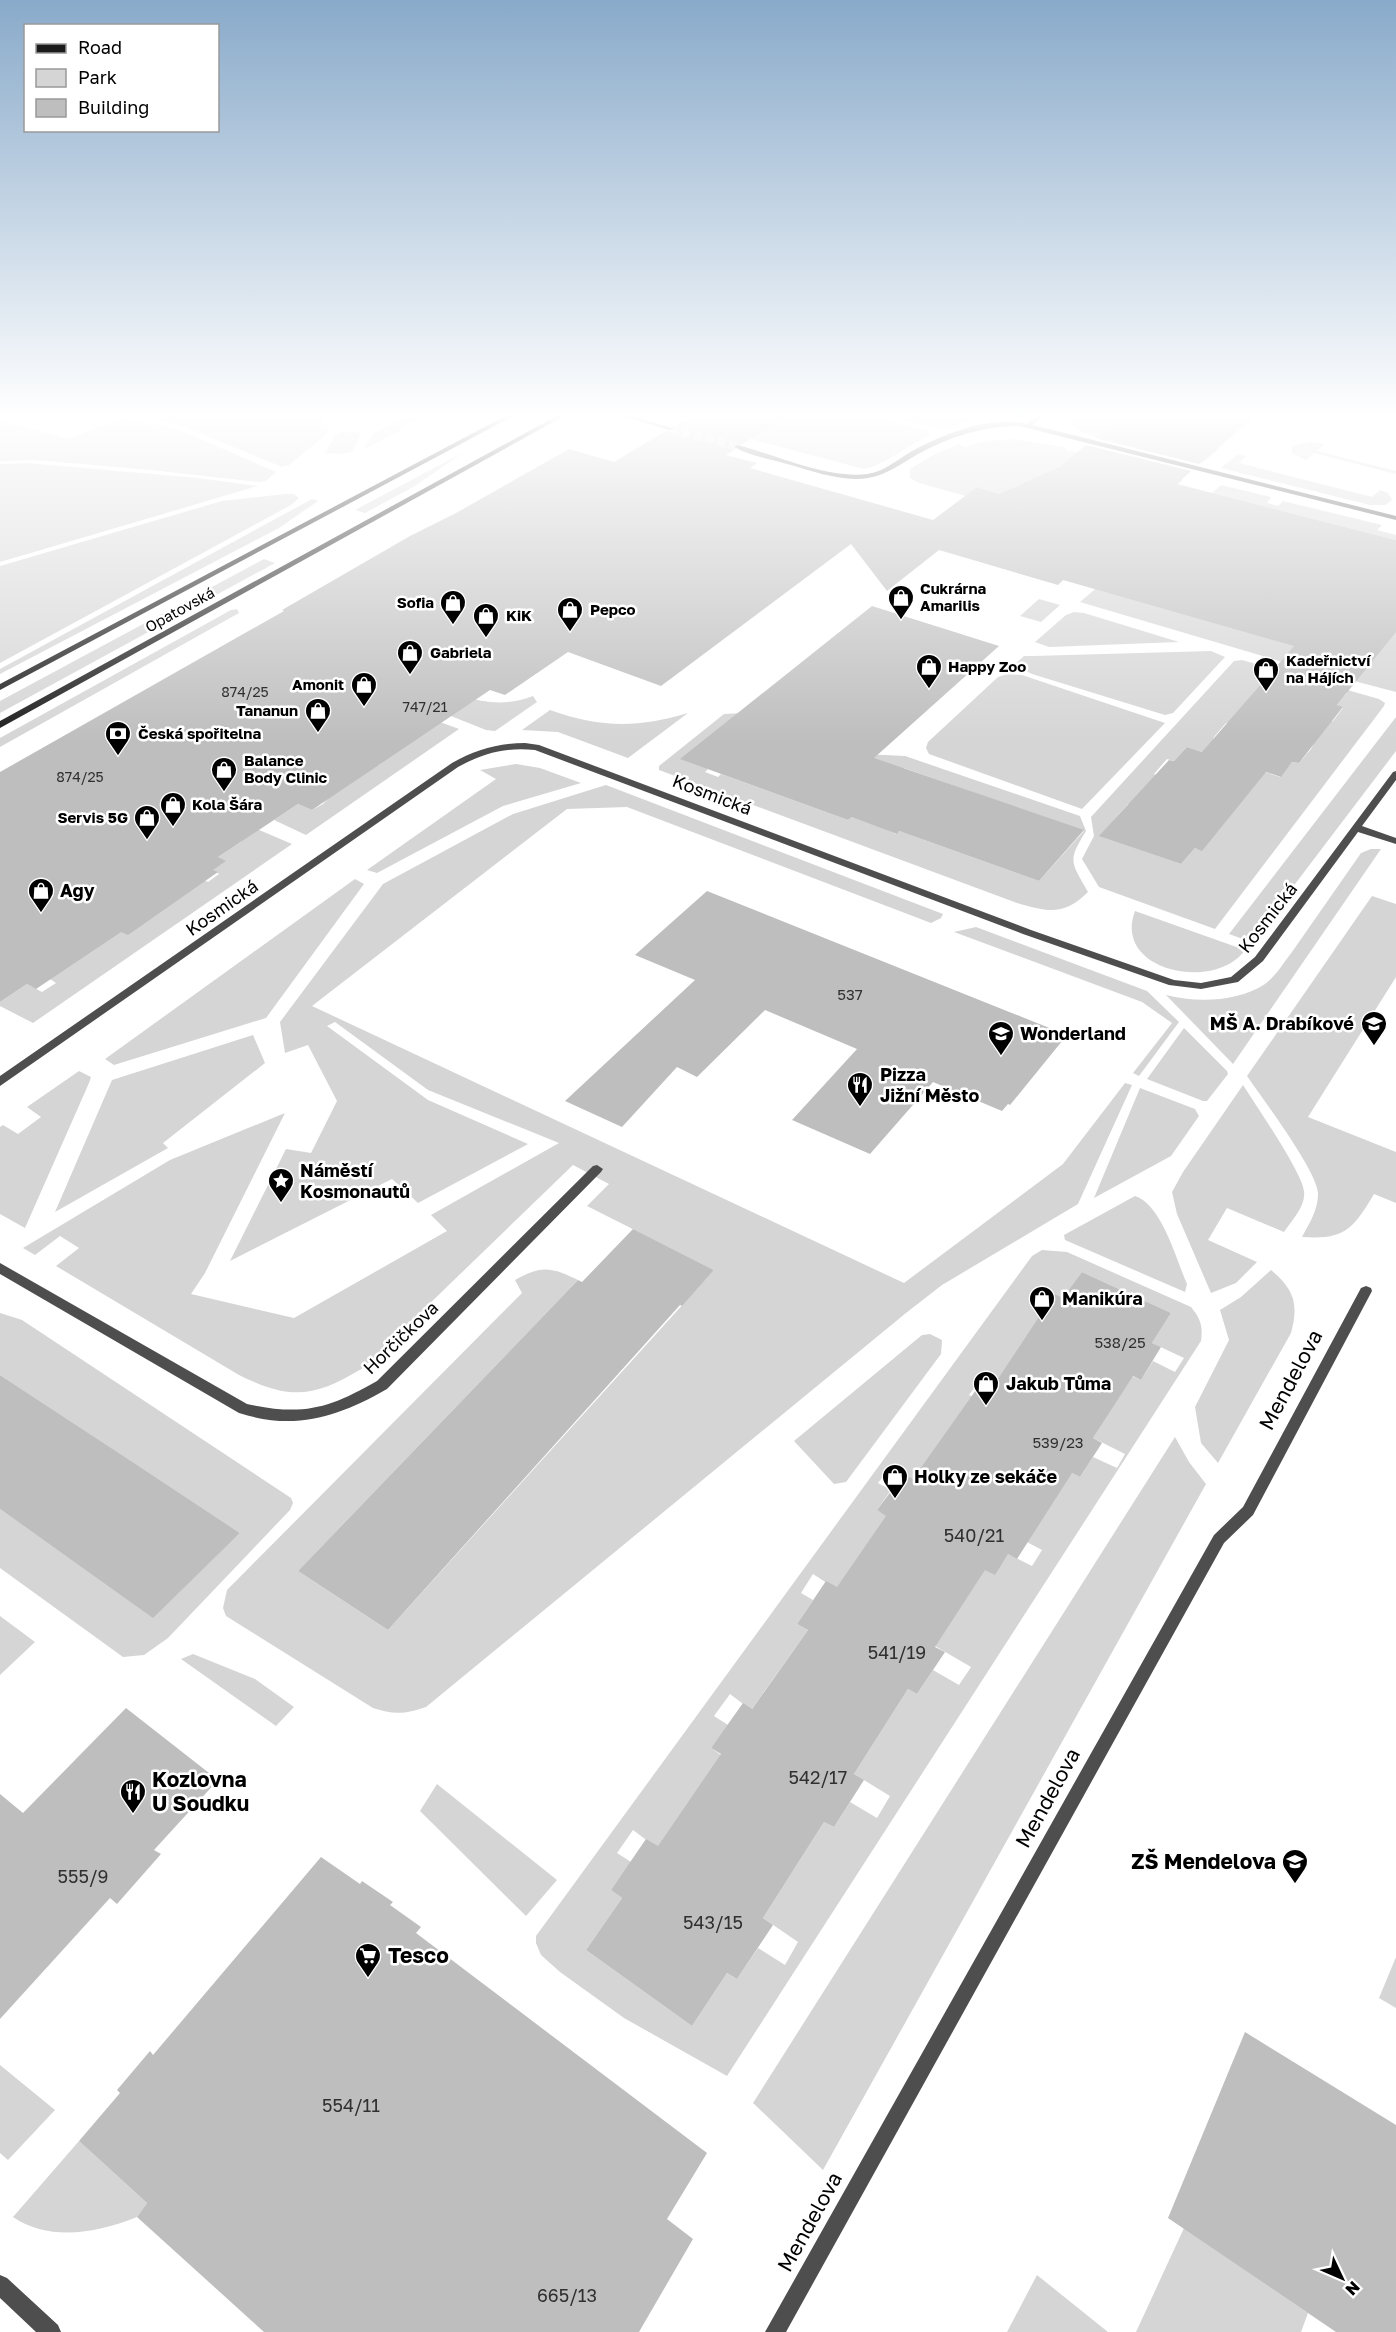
<svg xmlns="http://www.w3.org/2000/svg" width="1396" height="2332" font-family="'Golos Text',sans-serif">
	<style>
		.green { fill: #d5d5d5; fill-rule: evenodd }
		.building { fill: #bebebe }
		.lines { fill: none; stroke-linecap: round; stroke-linejoin: round }
		.street-tunnel { stroke: #d9d9d9; stroke-width: 8; stroke-dasharray: 8 4; stroke-linecap: butt }
		.street { fill: #4e4e4e; fill-rule: evenodd }
		.secondary { fill: #1b1b1b; fill-rule: evenodd }
		.labels { text-anchor: middle; stroke-width: 5; stroke-linejoin: round; paint-order: stroke }
		.far-number-label { font-size: 14px; fill: #303030 }
		.far-poi-label { font-size: 15px; font-weight: bold; fill: #000; stroke: #fff; text-anchor: start }
		.far-street-label { font-size: 15px; fill: #000; stroke: #fff }
		.number-label { font-size: 15px; fill: #303030 }
		.street-label { font-size: 18px; fill: #000; stroke: #fff }
		.poi-label { font-size: 18px; font-weight: bold; fill: #000; stroke: #fff; text-anchor: start }
		.near-number-label { font-size: 18px; fill: #303030 }
		.near-street-label { font-size: 21px; fill: #000; stroke: #fff }
		.near-poi-label { font-size: 21px; font-weight: bold; fill: #000; stroke: #fff; text-anchor: start }
	</style>
	<rect width="100%" height="100%" fill="#fff"/>
	<!-- green -->
	<path class="green" d="M139 415H328L331 416 322 421 329 428 327 434 289 465 282 467 182 426Z
		M410 415H429L399 428 402 430 364 449 373 434Z
		M789 415H866L927 431 930 436C907 444 887 465 864 469L751 439Z
		M887 415H973C958 440 909 421 887 415Z
		M1081 415H1124L1115 423 1219 449 1202 463 1085 434 1070 424Z
		M0 420 68 439 117 420 151 423 182 431 276 472 266 481 259 482 151 470 35 460 0 461Z
		M343 431 361 433 352 452 343 454 325 453 335 435Z
		M1011 439 1064 447 1067 451 1078 452 1183 480 1155 504 1076 459 1012 488 1003 495 977 487 966 496 919 483 910 478V469L935 454 959 444 965 447 980 442Z
		M1310 442 1324 444 1317 451 1396 471V474L1314 453 1306 460 1292 453V446Z
		M464 452 415 486 365 513 355 510Z
		M1238 454 1246 456 1239 463 1372 497 1380 490 1388 493 1392 500 1385 505H1370L1221 468Z
		M27 463 198 478 258 486 0 562V464Z
		M1221 485 1271 497 1267 503 1278 506 1283 501 1382 525 1377 530 1396 535V540L1212 493Z
		M285 494H294L299 498 291 505 0 663V566L222 501Z
		M312 499 318 501 279 528 0 674V669Z
		M264 559 275 563 0 713V701Z
		M1100 585 1396 631V692L1286 663 1080 602Z
		M1039 599 1060 605 1041 622 1020 616Z
		M237 609 239 613 0 747V738L231 610Z
		M1074 612 1084 613 1179 642 1049 647 1035 642 1066 615Z
		M1211 651 1225 657 1173 713 1165 715 1032 674 1014 665 1024 656H1033Z
		M1242 660 1379 699 1385 703 1384 706 1215 929 1099 887 1082 859 1094 836 1091 817 1234 661ZM1278 672 1347 693 1337 705 1343 708 1333 721 1326 720 1311 749 1299 763 1292 762 1280 777 1259 770 1202 850 1195 848 1181 864 1106 838 1114 820 1128 804 1134 806 1160 777 1154 774 1167 759 1174 761 1187 747 1208 754 1214 737 1226 723 1233 725 1250 697 1261 684 1266 685Z
		M1007 674 1022 675 1165 723 1082 809 929 754 926 748 928 742 998 677Z
		M462 696C486 703 508 706 533 696L537 702 495 731 486 730 446 714Z
		M550 710C600 728 638 728 688 713L628 758 558 732 522 730Z
		M743 713 862 754 905 756 1080 816 1086 831C1067 862 1071 861 1088 892 1064 916 1048 912 1017 903L659 770V766L724 714ZM904 768 1084 831 1039 881 899 831 896 834 855 815 848 820 721 774 718 777 705 772 708 769 899 773Z
		M1396 717V751L1251 942 1229 934Z
		M429 718 459 729 306 835 274 820 298 804 312 810 323 804 365 760 379 765Z
		M516 764 540 768 581 783 503 806 377 873 367 870 496 779 480 770Z
		M606 785 943 914 941 918 931 923 627 807 567 809 312 1006 904 1283 1063 1164 1125 1083 1132 1085 1078 1204 942 1285 906 1313 426 1707C406 1714 393 1715 373 1708L226 1616 223 1608 227 1590 522 1293 515 1280C542 1265 551 1267 578 1280L298 1571 388 1630 714 1270 587 1206 609 1184 573 1165 363 1368C315 1397 291 1401 239 1375L56 1266 79 1248 60 1236 35 1255 23 1248 170 1160 285 1113 205 1273 191 1294 294 1318 447 1231 431 1215 559 1143 428 1090 335 1022 327 1026 428 1100 528 1144 418 1203 392 1179 230 1261 286 1149 311 1153 337 1101 308 1045 285 1053 280 1022 383 884 513 814Z
		M198 804 292 844 33 1023 0 1006V1002L27 984 42 992 56 983 50 979 192 874 208 882 219 874 213 870 218 857 242 841Z
		M1371 849H1381L1233 1064 1166 995C1197 1003 1237 1002 1265 984 1276 976 1284 962 1292 952 1315 919 1338 886 1361 853Z
		M355 879 364 884 266 1018 114 1065 105 1059Z
		M1372 896 1396 904V977L1308 1117 1396 1152V1203L1374 1194C1353 1229 1345 1240 1302 1237 1309 1224 1318 1210 1318 1194 1318 1172 1262 1098 1247 1076Z
		M1135 911 1245 950C1216 992 1112 972 1135 911Z
		M976 927 1147 991 1179 1022 1139 1076 1133 1073 1172 1023 1142 1002 954 932Z
		M1184 1028 1227 1071 1228 1074 1207 1101H1203L1147 1079Z
		M253 1035 265 1063 163 1143 168 1148 55 1212 112 1080Z
		M79 1071 91 1077 89 1083 25 1228 0 1214V1127L3 1125 18 1134 41 1117 27 1107Z
		M1243 1085C1255 1104 1302 1172 1304 1191 1306 1206 1292 1220 1284 1232L1227 1208 1208 1240 1257 1262 1236 1283 1211 1293 1177 1214 1172 1192 1183 1172Z
		M1140 1088 1195 1109 1199 1116 1171 1156 1094 1198Z
		M1135 1196C1162 1205 1176 1259 1187 1284L1185 1292 1065 1240 1064 1235Z
		M1042 1250 1067 1252 1191 1307C1201 1319 1203 1327 1201 1341L727 2076 624 2018 560 1972 541 1955 536 1943V1936L1032 1256ZM1082 1272 1171 1313 1152 1343 1184 1358 1175 1372 1153 1361 1141 1380 1132 1376 1093 1438 1125 1454 1117 1468 1093 1457 1080 1477 1072 1473 1008 1532 1042 1550 1032 1566 1008 1554 985 1569 935 1646 971 1667 959 1685 933 1670 917 1694 908 1689 854 1774 890 1796 877 1818 850 1802 834 1827 824 1822 763 1918 798 1942 785 1965 758 1948 737 1979 727 1973 692 2026 586 1950 622 1898 611 1890 631 1862 617 1853 633 1830 657 1848 721 1755 711 1748 728 1725 714 1716 730 1694 751 1710 808 1630 797 1624 813 1600 801 1593 813 1574 836 1589 887 1516 877 1510 891 1490 878 1483 890 1467 912 1481 982 1401 969 1395 981 1379 1000 1390 1044 1309 1032 1303 1043 1289 1063 1300Z
		M1271 1270C1294 1289 1299 1304 1291 1333L1218 1463 1201 1443 1195 1407 1229 1340 1220 1310 1241 1297Z
		M0 1313 22 1320 291 1498 293 1503 290 1510 168 1638 144 1655 123 1657 0 1568V1509L153 1617 240 1533 0 1375Z
		M930 1334 942 1340 941 1354 846 1482 834 1484 794 1441 922 1335Z
		M1175 1437 1189 1462 1206 1484 823 2170 753 2103Z
		M0 1616 35 1642 0 1675Z
		M193 1654 255 1679 294 1707 276 1726 181 1659Z
		M437 1784 557 1880 526 1916 420 1811Z
		M1396 1957V2008L1379 1998Z
		M0 2065 55 2110 8 2160 0 2153Z
		M79 2141 147 2203 137 2217C97 2233 50 2242 13 2217Z
		M1184 2228 1308 2313 1301 2332H1136Z
		M1037 2275 1108 2332H1007Z"/>
	<!-- building -->
	<path class="building" d="M693 415H789L743 444 733 445 734 450 726 455 757 463 750 468 933 520 977 487 999 494 1061 466 1086 445 1191 471 1177 484 1396 540V632L1337 705 1343 707 1299 763 1292 762 1281 777 1266 772 1202 851 1195 848 1181 864 1099 836 1169 760 1174 761 1187 747 1202 752 1294 646 1063 580 1058 585 939 550 887 591 851 544 661 686 568 652 505 695 490 690 312 810 298 804 218 857 226 861 213 870 218 872 128 935 121 932 36 989 27 984 0 1002V772L284 611 282 610 410 536 456 513 569 449 614 462 666 431H674L676 428 674 427Z
		M1112 415H1257L1199 464 1095 438 1111 426Z
		M872 606 999 646 874 758 1084 830 1039 881 899 831 897 834 852 817 848 820 680 759Z
		M707 891 1067 1035 1010 1105 1008 1104 1002 1111 933 1082 870 1154 792 1120 857 1049 765 1010 697 1077 677 1067 622 1127 565 1101 695 980 635 955Z
		M633 1229 714 1270 682 1306 680 1305 388 1630 298 1571 578 1280 582 1282Z
		M1082 1272 1171 1313 1152 1343 1161 1347 1141 1380 1133 1376 1093 1438 1102 1443 1080 1477 1072 1473 1017 1559 1008 1554 995 1575 985 1570 935 1647 945 1652 917 1694 908 1689 854 1774 864 1780 834 1827 824 1822 763 1918 773 1925 737 1979 727 1973 692 2026 586 1950 622 1898 611 1890 646 1839 658 1846 721 1754 711 1748 743 1703 752 1709 808 1630 797 1624 826 1581 837 1587 886 1516 877 1510 904 1474 913 1479 983 1380 994 1385 1054 1294 1063 1298Z
		M0 1375 131 1461 240 1533 153 1618 0 1509Z
		M126 1708 218 1780 154 1850 161 1854 117 1904 110 1898 0 2019V1794L23 1813Z
		M321 1857 360 1884 362 1881 393 1902 390 1905 421 1927 416 1933 707 2153 667 2219 693 2239 639 2332H264L137 2217 147 2203 79 2141 120 2093 117 2090 150 2051 153 2055Z
		M1245 2032 1396 2125V2332H1336L1168 2218Z"/>
	<g class="lines">
		<!-- street-tunnel -->
		<path class="street-tunnel" d="M671 429 738 447"/>
		<!-- street -->
		<path class="street" d="M620 415H631L674 429 669 430Z
			M1038 415H1045L1033 425 1396 516V520L1019 426C983 426 949 437 918 454 902 463 887 475 868 478 843 482 815 472 791 465 774 460 750 456 734 447L738 445C776 455 828 479 867 474 884 472 898 459 912 451 944 434 990 415 1027 424Z
			M525 743 539 745 1031 930 1174 980 1201 983 1231 977 1255 957 1393 772 1396 771V780L1362 826 1396 838V844L1358 832 1263 961 1238 982 1201 989 1169 985 1023 934 535 750C506 747 483 753 458 767L0 1086V1076L452 763C475 750 498 743 525 743Z
			M597 1165 603 1169 601 1172 387 1389C338 1417 295 1431 239 1413L0 1274V1263L247 1404C303 1416 328 1409 377 1381L593 1166Z
			M1366 1286 1371 1288 1372 1291 1253 1515 1224 1543 786 2332H765L1214 1535 1243 1507 1361 1288Z
			M0 2275 7 2278 58 2325 61 2332H36L0 2298Z"/>
		<!-- secondary -->
		<path class="secondary" d="M507 415H515L0 690V684Z
			M558 415H566L0 728V721Z"/>
	</g>
	<!-- sky -->
	<linearGradient id="sky" x2="0" y2="1"><stop stop-color="#89aaca"/><stop offset="0.56" stop-color="#fff"/><stop offset="1" stop-color="#fff" stop-opacity="0"/></linearGradient>
	<rect width="1396" height="742" fill="url(#sky)"/>
	<!-- icons -->
	<defs>
		<symbol id="shop-pin" viewBox="-11 -11 22 30"><path d="M0 17L-7.5 6A9.5 9.5 0 1 1 7.5 6Z" fill="#000" stroke="#fff"/><path d="M-5-2.5h2.3a2.7 3.5 0 0 1 5.4 0H5L5.5 6h-11ZM-1.5-2.5h3a1.5 2.3 0 0 0-3 0Z" fill="#fff"/></symbol>
		<symbol id="bank-pin" viewBox="-11 -11 22 30"><path d="M0 17L-7.5 6A9.5 9.5 0 1 1 7.5 6Z" fill="#000" stroke="#fff"/><path d="M-6-4H6V4H-6ZM0-2.3a2.3 2.3 0 1 0 0 4.6a2.3 2.3 0 1 0 0-4.6Z" fill="#fff"/></symbol>
		<symbol id="school-pin" viewBox="-11 -11 22 30"><path d="M0 17L-7.5 6A9.5 9.5 0 1 1 7.5 6Z" fill="#000" stroke="#fff"/><path d="M0-5L7-2L0 1L-7-2ZM-4 1L0 2.5L4 1V4Q0 6-4 4Z" fill="#fff"/></symbol>
		<symbol id="restaurant-pin" viewBox="-11 -11 22 30"><path d="M0 17L-7.5 6A9.5 9.5 0 1 1 7.5 6Z" fill="#000" stroke="#fff"/><path d="M-5-6h1v4h1v-4h1v4h1v-4h1v5L-1.5 .5V6h-2V.5L-5-1ZM5-6V6H3V1.5H1.5Q1.5-4 5-6Z" fill="#fff"/></symbol>
		<symbol id="sight-pin" viewBox="-11 -11 22 30"><path d="M0 17L-7.5 6A9.5 9.5 0 1 1 7.5 6Z" fill="#000" stroke="#fff"/><path d="M0-6L1.8-2.2L6-1.7L2.9 1.2L3.7 5.4L0 3.3L-3.7 5.4L-2.9 1.2L-6-1.7L-1.8-2.2Z" fill="#fff"/></symbol>
		<symbol id="supermarket-pin" viewBox="-11 -11 22 30"><path d="M0 17L-7.5 6A9.5 9.5 0 1 1 7.5 6Z" fill="#000" stroke="#fff"/><path d="M-6-5.5h2.5l.6 2H6L4.5 2H-2.5L-4.4-4H-6ZM-1.5 3.2a1.3 1.3 0 1 0 .1 0ZM3 3.2a1.3 1.3 0 1 0 .1 0Z" fill="#fff"/></symbol>
	</defs>
	<g fill-rule="evenodd">
		<use href="#shop-pin" x="886" y="583" width="30" height="40"/>
		<use href="#shop-pin" x="438" y="588" width="30" height="40"/>
		<use href="#shop-pin" x="555" y="595" width="30" height="40"/>
		<use href="#shop-pin" x="471" y="601" width="30" height="40"/>
		<use href="#shop-pin" x="395" y="638" width="30" height="40"/>
		<use href="#shop-pin" x="914" y="652" width="30" height="40"/>
		<use href="#shop-pin" x="1251" y="655" width="30" height="40"/>
		<use href="#shop-pin" x="349" y="670" width="30" height="40"/>
		<use href="#shop-pin" x="303" y="696" width="30" height="40"/>
		<use href="#bank-pin" x="103" y="719" width="30" height="40"/>
		<use href="#shop-pin" x="209" y="755" width="30" height="40"/>
		<use href="#shop-pin" x="158" y="790" width="30" height="40"/>
		<use href="#shop-pin" x="132" y="803" width="30" height="40"/>
		<use href="#shop-pin" x="26" y="876" width="30" height="40"/>
		<use href="#school-pin" x="1359" y="1009" width="30" height="40"/>
		<use href="#school-pin" x="986" y="1019" width="30" height="40"/>
		<use href="#restaurant-pin" x="845" y="1070" width="30" height="40"/>
		<use href="#sight-pin" x="266" y="1166" width="30" height="40"/>
		<use href="#shop-pin" x="1027" y="1284" width="30" height="40"/>
		<use href="#shop-pin" x="971" y="1369" width="30" height="40"/>
		<use href="#shop-pin" x="880" y="1462" width="30" height="40"/>
		<use href="#restaurant-pin" x="118" y="1777" width="30" height="40"/>
		<use href="#school-pin" x="1280" y="1847" width="30" height="40"/>
		<use href="#supermarket-pin" x="353" y="1941" width="30" height="40"/>
	</g>
	<g class="labels">
		<!-- far-number labels -->
		<g class="far-number-label">
			<text x="245" y="697">874/25</text>
			<text x="425" y="712">747/21</text>
			<text x="80" y="782">874/25</text>
		</g>
		<!-- far-poi labels -->
		<g class="far-poi-label">
			<text x="920" y="594">Cukrárna<tspan x="920" dy="17">Amarilis</tspan></text>
			<text x="434" y="608" text-anchor="end">Sofia</text>
			<text x="590" y="615">Pepco</text>
			<text x="506" y="621">KiK</text>
			<text x="430" y="658">Gabriela</text>
			<text x="1286" y="666">Kadeřnictví<tspan x="1286" dy="17">na Hájích</tspan></text>
			<text x="948" y="672">Happy Zoo</text>
			<text x="344" y="690" text-anchor="end">Amonit</text>
			<text x="298" y="716" text-anchor="end">Tananun</text>
			<text x="138" y="739">Česká spořitelna</text>
			<text x="244" y="766">Balance<tspan x="244" dy="17">Body Clinic</tspan></text>
			<text x="192" y="810">Kola Šára</text>
			<text x="128" y="823" text-anchor="end">Servis 5G</text>
		</g>
		<!-- far-street labels -->
		<g class="far-street-label">
			<text transform="translate(180 610) rotate(-29)" y="5">Opatovská</text>
		</g>
		<!-- number labels -->
		<g class="number-label">
			<text x="850" y="1000">537</text>
			<text x="1120" y="1348">538/25</text>
			<text x="1058" y="1448">539/23</text>
		</g>
		<!-- street labels -->
		<g class="street-label">
			<text transform="translate(712 795) rotate(21)" y="6">Kosmická</text>
			<text transform="translate(222 908) rotate(-35)" y="6">Kosmická</text>
			<text transform="translate(1268 918) rotate(-52)" y="6">Kosmická</text>
			<text transform="translate(401 1338) rotate(-44)" y="6">Horčičkova</text>
		</g>
		<!-- poi labels -->
		<g class="poi-label">
			<text x="60" y="897">Agy</text>
			<text x="1354" y="1030" text-anchor="end">MŠ A. Drabíkové</text>
			<text x="1020" y="1040">Wonderland</text>
			<text x="880" y="1081">Pizza<tspan x="880" dy="21">Jižní Město</tspan></text>
			<text x="300" y="1177">Náměstí<tspan x="300" dy="21">Kosmonautů</tspan></text>
			<text x="1062" y="1305">Manikúra</text>
			<text x="1006" y="1390">Jakub Tůma</text>
			<text x="914" y="1483">Holky ze sekáče</text>
		</g>
		<!-- near-number labels -->
		<g class="near-number-label">
			<text x="974" y="1542">540/21</text>
			<text x="897" y="1659">541/19</text>
			<text x="818" y="1784">542/17</text>
			<text x="83" y="1883">555/9</text>
			<text x="713" y="1929">543/15</text>
			<text x="351" y="2112">554/11</text>
			<text x="567" y="2302">665/13</text>
		</g>
		<!-- near-street labels -->
		<g class="near-street-label">
			<text transform="translate(1291 1380) rotate(-62)" y="7">Mendelova</text>
			<text transform="translate(1048 1798) rotate(-61)" y="7">Mendelova</text>
			<text transform="translate(810 2222) rotate(-61)" y="7">Mendelova</text>
		</g>
		<!-- near-poi labels -->
		<g class="near-poi-label">
			<text x="152" y="1787">Kozlovna<tspan x="152" dy="24">U Soudku</tspan></text>
			<text x="1276" y="1869" text-anchor="end">ZŠ Mendelova</text>
			<text x="388" y="1963">Tesco</text>
		</g>
	</g>
	<!-- legend -->
	<rect x="24" y="24" width="195" height="108" fill="#ffffff" stroke="#999999" stroke-width="1.5"/>
	<rect x="36" y="44" width="30" height="9" fill="#1b1b1b" stroke="#999999" stroke-width="1.5"/>
	<text x="78" y="54" font-size="18" fill="#000000">Road</text>
	<rect x="36" y="69" width="30" height="18" fill="#d5d5d5" stroke="#999999" stroke-width="1.5"/>
	<text x="78" y="84" font-size="18" fill="#000000">Park</text>
	<rect x="36" y="99" width="30" height="18" fill="#bebebe" stroke="#999999" stroke-width="1.5"/>
	<text x="78" y="114" font-size="18" fill="#000000">Building</text>
	<!-- north arrow -->
	<g transform="translate(1342 2278) rotate(134)" stroke="#ffffff" stroke-width="4.5" paint-order="stroke">
	<path d="M0-4.5L10 22L0 15L-10 22Z" fill="#000000"/>
	<text y="-9" font-size="16" font-weight="bold" text-anchor="middle" fill="#000000">N</text>
	</g>
</svg>
